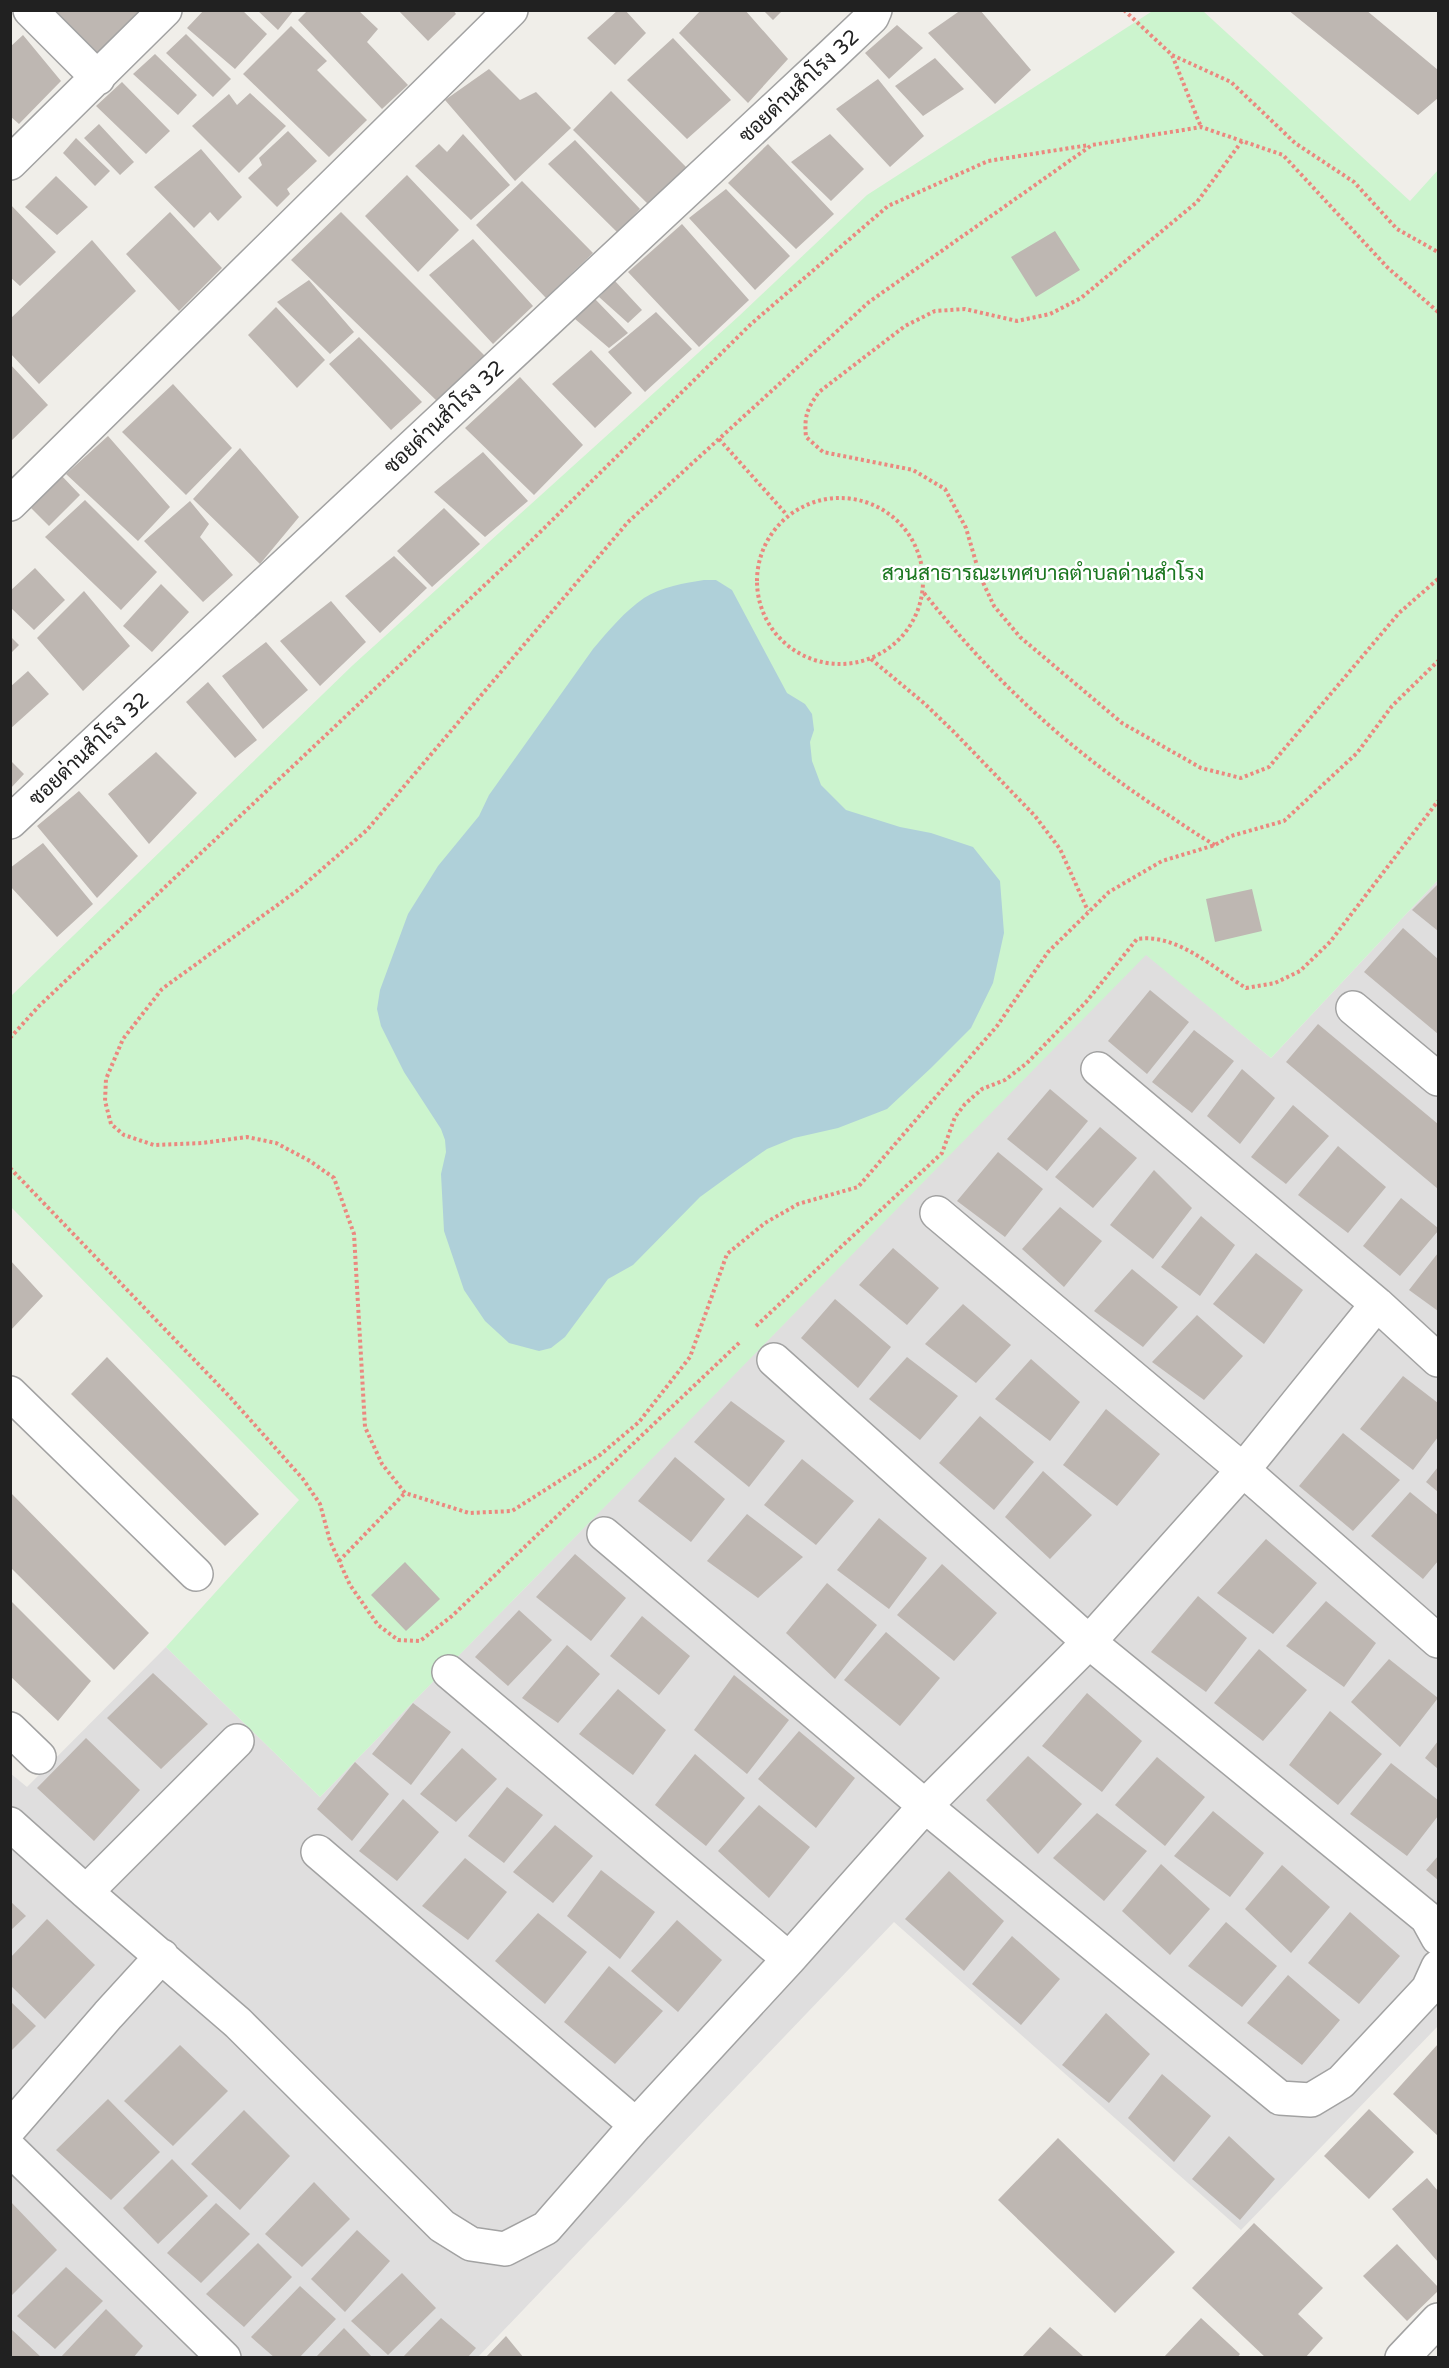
<svg xmlns="http://www.w3.org/2000/svg" width="1449" height="2368" font-family="'Varela Round',Sarabun,sans-serif">
	<style>
		.residential { fill: #dfdede }
		.park { fill: #ccf4ce }
		.water { fill: #afd0d9 }
		.building { fill: #beb7b2 }
		.lines { fill: none; stroke-linecap: round; stroke-linejoin: round }
		.minor-casing { stroke: #a2a2a2; stroke-width: 36 }
		.path { stroke: #eb887f; stroke-width: 4; stroke-dasharray: 3 3; stroke-linecap: butt }
		.minor { stroke: #fff; stroke-width: 33 }
		.labels { text-anchor: middle; stroke-width: 5; stroke-linejoin: round; paint-order: stroke }
		.street-label { font-size: 21px; fill: #212121; stroke: #fff }
		.park-label { font-size: 21px; fill: #19761e; stroke: #fff }
	</style>
	<rect width="100%" height="100%" fill="#f0eee9"/>
	<!-- residential -->
	<path class="residential" d="M1438 880V2026L1241 2230 894 1922 478 2357H11L10 1773 27 1787 166 1647 320 1797 1146 954 1271 1058Z"/>
	<!-- park -->
	<path class="park" d="M1154 10 1203 11 1410 201 1438 170V880L1271 1058 1146 955 320 1797 166 1647 299 1500 11 1207V996L353 665 739 316 867 195Z"/>
	<!-- water -->
	<path class="water" d="M704 580H716L732 590 787 693 805 704 812 714 814 730 810 742 812 761 821 785 846 810 900 827 931 833 973 847 1000 881 1004 933 993 983 971 1028 931 1068 887 1109 838 1128 794 1138 767 1149 733 1173 700 1197 633 1265 608 1279 565 1337 551 1348 539 1351 509 1343 485 1321 464 1290 444 1231 441 1174 446 1152 445 1140 441 1129 404 1072 381 1026 377 1009 380 990 408 914 438 866 479 816 489 795 593 649C608 631 625 611 644 598 661 587 685 583 704 580Z"/>
	<!-- building -->
	<path class="building" d="M48 10H140L92 62Z
		M204 10H242L267 34 235 69 187 28Z
		M257 10H294L278 30Z
		M308 10H358L378 29 367 42 408 85 382 109 298 20Z
		M398 10H453L456 14 428 41Z
		M618 10H625L646 33 615 65 587 38Z
		M701 10H745L788 59 748 103 679 33Z
		M763 10H783L773 20Z
		M961 10H980L1031 70 995 104 928 33Z
		M1288 10H1366L1438 70V98L1418 115Z
		M897 25 923 48 889 79 865 53Z
		M291 26 327 61 317 70 367 120 329 157 243 74Z
		M186 34 231 79 213 97 166 53Z
		M23 35 61 81 19 124 10 116V47Z
		M673 38 731 100 687 139 627 80Z
		M155 54 197 95 178 115 133 74Z
		M935 58 964 89 923 116 895 86Z
		M489 69 520 100 536 92 571 128 515 181 445 100Z
		M878 79 924 136 890 167 836 109Z
		M122 82 170 131 146 154 96 106Z
		M611 91 687 168 650 206 573 130Z
		M250 93 286 126 239 173 192 126 229 94 237 105Z
		M99 124 134 162 120 175 84 138Z
		M288 131 317 161 287 189 290 194 277 207 248 178 262 165 259 158Z
		M463 134 510 185 471 220 415 166 439 144 447 152Z
		M830 134 864 169 831 201 791 162Z
		M76 138 110 171 95 186 63 153Z
		M575 140 640 209 618 233 548 164Z
		M768 144 834 214 796 249 728 183Z
		M201 149 242 197 218 221 210 212 194 228 154 187Z
		M407 175 459 230 418 272 365 216Z
		M56 176 88 207 57 235 25 207Z
		M522 181 593 253 546 298 476 225Z
		M726 189 790 256 755 290 689 218Z
		M10 204 56 252 20 286 10 277Z
		M170 212 222 268 179 311 126 254Z
		M341 212 485 356 438 402 291 260Z
		M682 224 749 300 699 347 628 272Z
		M1055 231 1080 270 1036 297 1011 257Z
		M473 239 533 306 493 344 429 275Z
		M92 240 136 291 39 384 10 353V319Z
		M309 280 354 332 330 354 277 302Z
		M615 281 642 310 628 323 599 297Z
		M595 299 628 333 609 348 575 319Z
		M276 307 325 360 297 388 248 335Z
		M656 312 692 349 645 392 608 352Z
		M359 337 422 402 391 430 329 364Z
		M591 350 632 393 595 428 552 384Z
		M10 364 48 405 10 442Z
		M520 377 583 445 534 495 465 428Z
		M173 384 232 448 186 495 122 432Z
		M108 436 170 507 138 541 66 474Z
		M240 448 299 517 260 564 193 499Z
		M483 452 528 501 485 537 434 492Z
		M60 474 80 495 49 526 31 508Z
		M85 500 157 572 121 610 45 537Z
		M190 501 209 524 200 537 233 575 203 602 144 541Z
		M444 508 480 544 432 587 397 551Z
		M394 556 427 588 380 633 345 596Z
		M35 568 65 600 34 630 10 607V591Z
		M161 584 189 612 152 652 123 626Z
		M84 591 130 646 83 691 37 638Z
		M331 601 366 642 320 686 280 641Z
		M10 636 19 645 10 654Z
		M266 642 308 690 263 729 222 676Z
		M28 671 49 694 10 729V687Z
		M208 682 257 740 235 758 186 702Z
		M156 752 197 793 149 844 108 794Z
		M10 760 24 774 10 789Z
		M79 791 138 856 97 898 37 826Z
		M43 843 93 904 57 937 10 886V868Z
		M1438 884V931L1412 910Z
		M1252 889 1262 931 1215 942 1206 899Z
		M1403 928 1438 959V1034L1364 972Z
		M1150 990 1189 1022 1147 1074 1108 1041Z
		M1318 1024 1438 1124V1189L1286 1062Z
		M1194 1030 1234 1061 1192 1113 1152 1082Z
		M1242 1069 1275 1098 1240 1144 1207 1116Z
		M1050 1089 1088 1121 1047 1171 1007 1139Z
		M1293 1105 1329 1136 1286 1184 1251 1157Z
		M1100 1127 1137 1158 1093 1208 1055 1177Z
		M1338 1146 1386 1187 1348 1233 1298 1195Z
		M998 1152 1043 1189 1005 1237 957 1201Z
		M1154 1170 1192 1208 1153 1259 1110 1225Z
		M1401 1198 1438 1228V1231L1400 1276 1363 1246Z
		M1060 1207 1102 1241 1064 1287 1022 1249Z
		M1201 1216 1235 1245 1200 1296 1161 1267Z
		M893 1248 939 1288 907 1325 859 1285Z
		M1256 1253 1303 1290 1264 1344 1213 1304Z
		M1438 1253V1311L1409 1290Z
		M10 1260 43 1296 10 1331Z
		M1132 1269 1178 1307 1143 1347 1094 1311Z
		M835 1299 891 1347 858 1388 801 1338Z
		M963 1304 1011 1345 976 1383 925 1344Z
		M1197 1315 1243 1356 1204 1400 1152 1362Z
		M107 1357 259 1514 225 1546 71 1394Z
		M907 1357 958 1396 920 1440 869 1399Z
		M1031 1359 1080 1402 1050 1441 995 1399Z
		M1403 1376 1438 1403V1437L1413 1470 1360 1429Z
		M731 1401 785 1441 749 1487 694 1442Z
		M1106 1409 1160 1454 1117 1506 1063 1465Z
		M980 1416 1034 1462 994 1510 939 1463Z
		M1343 1433 1400 1480 1353 1531 1299 1486Z
		M675 1457 725 1499 691 1542 638 1501Z
		M802 1459 854 1501 816 1545 764 1505Z
		M1438 1467V1492L1426 1482Z
		M1043 1471 1092 1515 1050 1559 1005 1517Z
		M10 1492 149 1633 114 1670 10 1567Z
		M1410 1492 1438 1515V1561L1423 1579 1371 1536Z
		M747 1514 803 1557 758 1598 707 1561Z
		M879 1518 927 1558 889 1609 837 1570Z
		M1266 1539 1317 1583 1273 1634 1217 1593Z
		M575 1554 626 1598 591 1641 536 1597Z
		M405 1562 440 1599 406 1631 371 1595Z
		M942 1564 997 1613 954 1661 897 1615Z
		M827 1583 877 1625 835 1679 786 1633Z
		M1198 1596 1247 1638 1206 1692 1151 1652Z
		M10 1600 91 1681 58 1721 10 1676Z
		M1326 1601 1376 1643 1344 1687 1286 1646Z
		M519 1610 552 1640 508 1686 475 1657Z
		M642 1616 690 1656 659 1695 610 1656Z
		M886 1632 940 1678 900 1726 844 1680Z
		M567 1645 600 1674 558 1723 522 1698Z
		M1259 1649 1307 1690 1263 1741 1214 1703Z
		M1389 1659 1438 1698 1400 1747 1351 1702Z
		M153 1673 208 1724 161 1769 107 1718Z
		M734 1675 789 1720 747 1774 694 1730Z
		M618 1689 666 1730 633 1775 579 1734Z
		M1087 1693 1142 1741 1102 1792 1042 1746Z
		M413 1703 451 1732 411 1785 372 1754Z
		M1330 1711 1382 1754 1338 1805 1289 1765Z
		M799 1731 855 1778 816 1828 758 1779Z
		M86 1738 140 1790 94 1841 37 1788Z
		M1438 1741V1769L1425 1758Z
		M462 1748 497 1779 456 1822 420 1794Z
		M695 1754 745 1798 706 1846 655 1805Z
		M1028 1756 1082 1804 1038 1854 986 1800Z
		M1157 1757 1205 1797 1165 1846 1115 1805Z
		M355 1762 389 1794 352 1841 317 1809Z
		M1391 1763 1438 1800V1816L1407 1856 1350 1814Z
		M507 1787 543 1815 504 1863 468 1836Z
		M403 1799 439 1832 397 1881 359 1851Z
		M759 1805 810 1847 769 1898 718 1851Z
		M1213 1811 1264 1853 1230 1897 1174 1856Z
		M1097 1813 1147 1851 1104 1901 1053 1858Z
		M555 1825 593 1856 553 1903 513 1872Z
		M1438 1856V1880L1426 1870Z
		M465 1858 507 1892 468 1940 422 1906Z
		M1161 1864 1210 1909 1170 1955 1122 1911Z
		M1282 1865 1330 1907 1291 1953 1245 1909Z
		M601 1870 655 1912 620 1959 567 1916Z
		M949 1871 1004 1921 964 1971 905 1919Z
		M10 1901 26 1916 10 1931Z
		M1350 1912 1400 1956 1359 2004 1308 1963Z
		M538 1913 587 1952 545 2004 495 1961Z
		M47 1919 95 1965 45 2019 10 1985V1958Z
		M677 1920 722 1960 678 2012 631 1971Z
		M1226 1922 1277 1966 1242 2007 1188 1966Z
		M1012 1936 1060 1979 1021 2025 972 1984Z
		M609 1966 663 2011 615 2064 564 2022Z
		M1288 1975 1340 2020 1302 2065 1247 2023Z
		M10 2001 36 2026 10 2052Z
		M1106 2013 1150 2054 1109 2103 1062 2065Z
		M1438 2044V2136L1393 2094Z
		M180 2045 228 2091 173 2146 124 2101Z
		M1162 2074 1211 2116 1174 2162 1128 2118Z
		M108 2099 160 2152 111 2200 56 2150Z
		M1369 2109 1414 2152 1369 2199 1324 2156Z
		M244 2110 290 2156 240 2210 191 2164Z
		M1229 2136 1275 2179 1240 2220 1192 2179Z
		M1058 2138 1175 2252 1115 2313 998 2200Z
		M172 2159 208 2196 158 2244 123 2208Z
		M1427 2178 1438 2191V2262L1392 2209Z
		M314 2182 350 2219 302 2267 265 2234Z
		M10 2201 57 2250 10 2297Z
		M216 2203 250 2234 201 2283 167 2253Z
		M1254 2223 1323 2288 1298 2314 1323 2338 1305 2358H1266L1192 2288Z
		M357 2230 390 2261 345 2312 311 2279Z
		M258 2243 292 2277 244 2327 206 2294Z
		M1397 2244 1438 2287V2291L1407 2321 1363 2276Z
		M66 2267 103 2301 55 2349 17 2316Z
		M402 2273 436 2308 388 2355 351 2321Z
		M300 2286 336 2319 299 2358H275L251 2337Z
		M106 2309 143 2346 133 2358H60Z
		M441 2318 476 2348 467 2358H402Z
		M1201 2318 1240 2354 1237 2358H1163Z
		M1050 2327 1083 2356 1082 2358H1021Z
		M10 2328 42 2358H10Z
		M344 2328 373 2358H315Z
		M506 2336 524 2358H485Z"/>
	<g class="lines">
		<defs>
			<path id="minor" d="M30 10 98 78
				M10 163 165 10
				M10 504 511 10
				M10 822 833 54 872 17 875 10
				M1353 1008 1438 1079
				M1098 1069 1377 1304 1438 1360
				M937 1213 1243 1470 1438 1641
				M774 1360 1089 1642 1427 1918 1438 1938
				M10 1393 196 1574
				M604 1534 925 1806 1280 2098 1311 2100 1341 2082 1428 1989 1438 1967
				M449 1672 789 1959
				M10 1729 39 1757
				M10 1824 86 1892 238 2023 442 2226 471 2244 505 2249 546 2228 636 2125 789 1959 925 1806 1089 1642 1243 1470 1377 1304
				M318 1852 636 2125
				M86 1892 237 1741
				M10 2128 108 2015 162 1956
				M10 2149 224 2358
				M1402 2358 1438 2320"/>
		</defs>
		<!-- minor casing -->
		<use href="#minor" class="minor-casing"/>
		<!-- path -->
		<path class="path" d="M1124 10 1172 55 1201 127
			M1172 55 1231 82 1295 143 1354 182 1397 229 1438 252
			M1242 141 1197 202 1081 298 1050 314 1017 321 965 309 935 311 905 326 819 392C807 409 804 416 806 437L823 452 913 470 945 489 966 528 980 576 994 606 1020 637 1122 723 1201 768 1241 778 1269 767 1399 613 1438 579
			M1438 312 1388 268 1283 155 1201 127 1092 145 869 302 628 522 367 830 298 890 162 989 123 1039 106 1079 105 1101 111 1124 124 1135 154 1145 202 1143 247 1137 276 1143 310 1161 334 1178 354 1234 365 1427 382 1464 405 1493 469 1513 512 1511 600 1455 639 1422 690 1357 727 1254 765 1223 798 1204 858 1187 997 1026 1048 952 1109 892 1162 861 1215 845 1231 836 1284 821 1357 753 1392 706 1438 661
			M719 439 787 515
			M757 581a83 83 0 1 1 166 0a83 83 0 1 1-166 0Z
			M924 593C992 678 1060 742 1150 803 1172 817 1192 832 1215 845
			M871 659 925 704 954 732 1035 816 1060 849 1088 911
			M10 1038 39 1006 526 546 751 324 888 206 988 161 1089 145
			M10 1168 229 1396 303 1479 320 1504 330 1541 350 1585 378 1625 398 1640 420 1641 452 1616 740 1342
			M756 1326 942 1153 955 1117 965 1104 982 1089 1005 1080 1027 1063 1086 1002 1137 939C1177 933 1213 968 1246 988L1275 983 1300 971 1330 942 1438 801
			M339 1561 405 1493"/>
		<!-- minor -->
		<use href="#minor" class="minor"/>
	</g>
	<g class="labels">
		<!-- street labels -->
		<g class="street-label">
			<text transform="translate(799 86) rotate(-43)" y="7">ซอยด่านสำโรง 32</text>
			<text transform="translate(444 417) rotate(-43)" y="7">ซอยด่านสำโรง 32</text>
			<text transform="translate(89 749) rotate(-43)" y="7">ซอยด่านสำโรง 32</text>
		</g>
		<!-- park labels -->
		<g class="park-label">
			<text x="1043" y="580">สวนสาธารณะเทศบาลตำบลด่านสำโรง</text>
		</g>
	</g>
	<!-- border -->
	<rect width="1449" height="2368" fill="none" stroke="#212121" stroke-width="24"/>
</svg>
